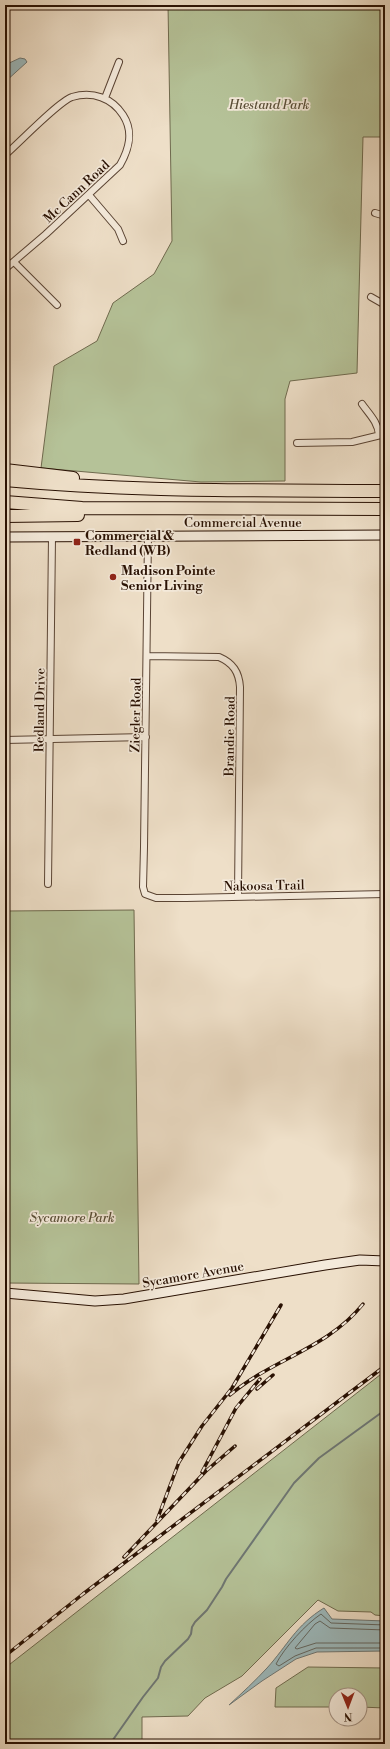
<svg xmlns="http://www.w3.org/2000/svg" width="390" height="1749" font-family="'Libre Bodoni',serif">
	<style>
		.green { fill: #b5c298; stroke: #6f6a4e }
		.water { fill: #9cbabe; stroke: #6e7673 }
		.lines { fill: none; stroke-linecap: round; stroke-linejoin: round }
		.shore { stroke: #626660; stroke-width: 1 }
		.stream { stroke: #6e7673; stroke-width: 2 }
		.street-casing { stroke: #5a4434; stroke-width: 8 }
		.secondary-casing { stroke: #291103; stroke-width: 11 }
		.highway-casing { stroke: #291103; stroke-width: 14 }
		.street { stroke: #f4eadb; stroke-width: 6 }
		.secondary { stroke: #f4eadb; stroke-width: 9 }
		.highway { stroke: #eedfc8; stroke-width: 12 }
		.rail-casing { stroke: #291103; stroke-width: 3.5 }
		.rail { stroke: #f4eadb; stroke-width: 2; stroke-dasharray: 6; stroke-linecap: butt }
		.poi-dot { fill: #8f2418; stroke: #f4eadb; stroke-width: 1.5 }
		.labels { text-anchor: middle; stroke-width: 3.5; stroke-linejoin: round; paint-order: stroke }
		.park-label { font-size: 13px; font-style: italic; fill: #5a4f37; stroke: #f4eadb }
		.street-label { font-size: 13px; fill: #291103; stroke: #f4eadb }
		.poi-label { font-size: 13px; font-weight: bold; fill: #291103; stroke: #f4eadb; text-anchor: start }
	</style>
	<rect width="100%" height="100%" fill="#eedfc8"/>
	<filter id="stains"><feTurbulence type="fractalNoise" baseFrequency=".005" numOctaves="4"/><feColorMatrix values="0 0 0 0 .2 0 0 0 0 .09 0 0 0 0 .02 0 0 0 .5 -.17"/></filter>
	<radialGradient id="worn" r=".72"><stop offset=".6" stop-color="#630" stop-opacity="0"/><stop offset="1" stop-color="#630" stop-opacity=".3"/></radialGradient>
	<!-- green -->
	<path class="green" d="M168 5H385V137H363L357 373 290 381 285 399V481L201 482 41 468 54 366 97 341 113 303 154 274 172 241Z
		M134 910 139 1284 5 1283V911Z
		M385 1371V1616L375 1615 371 1612 338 1611 318 1600 242 1676 205 1698 188 1716 142 1717V1744H5V1668Z
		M308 1667 385 1668V1708L360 1707V1695H336V1707H275L276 1688Z"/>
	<!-- water -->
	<path class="water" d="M20 58 25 59 27 62 5 82V65Z
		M324 1608 332 1619 385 1621V1651L317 1652 296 1659 262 1681 229 1705C242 1693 255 1681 267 1668 287 1646 296 1625 324 1608Z"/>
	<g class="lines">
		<!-- shore -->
		<path class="shore" d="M385 1625 331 1623 321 1614C306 1624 284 1648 276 1664L279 1666 295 1656 316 1648H385
			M385 1630 330 1628 320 1621 315 1624 295 1648 297 1649 316 1643H385"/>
		<!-- stream -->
		<path class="stream" d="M110 1744 143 1697 158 1678 161 1667 165 1661 188 1639 191 1634 192 1627 195 1622 207 1610 222 1587 226 1579 294 1483 319 1458 385 1410"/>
		<defs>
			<path id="street" d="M5 6 12 5
				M105 98 119 62
				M5 155C19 143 58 102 72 97 93 91 112 98 123 115 134 132 129 149 120 165L46 234 5 269
				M89 195 118 229 123 241
				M375 213 382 215 385 218
				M14 262 57 305
				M371 297 385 305
				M362 404C369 414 378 422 379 435
				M297 443 352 442 385 434
				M148 535 144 847 143 887 145 894 156 898H186L385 894
				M147 656 219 657C233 663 239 672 240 687L238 897
				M5 740 146 737
				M48 884 52 537"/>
			<path id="secondary" d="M5 537 385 535
				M5 1293 95 1301 124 1299 325 1265 360 1260 385 1261"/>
			<path id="highway" d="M5 470 73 478
				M5 480C131 492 258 490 385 491
				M5 502 82 508 385 509
				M5 516 78 515"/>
		</defs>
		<!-- street casing -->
		<use href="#street" class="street-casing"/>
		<!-- secondary casing -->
		<use href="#secondary" class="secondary-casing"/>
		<!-- highway casing -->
		<use href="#highway" class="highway-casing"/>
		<!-- street -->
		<use href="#street" class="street"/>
		<!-- secondary -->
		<use href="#secondary" class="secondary"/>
		<!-- highway -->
		<use href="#highway" class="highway"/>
		<defs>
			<path id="rail" d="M257 1389 273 1375
				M230 1395C272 1359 327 1349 363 1304
				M202 1472 236 1408 260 1379
				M157 1520 179 1462 202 1426 232 1388 281 1305
				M124 1557 206 1471 235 1446
				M5 1656 83 1594 385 1366"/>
		</defs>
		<!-- rail casing -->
		<use href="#rail" class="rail-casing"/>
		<!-- rail -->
		<use href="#rail" class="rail"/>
	</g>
	<!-- markers -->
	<g class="poi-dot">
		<rect x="73" y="538" width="8" height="8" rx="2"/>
		<circle cx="113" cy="577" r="4"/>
	</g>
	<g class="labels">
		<!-- park labels -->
		<g class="park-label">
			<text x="269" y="109">Hiestand Park</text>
			<text x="72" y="1222">Sycamore Park</text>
		</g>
		<!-- street labels -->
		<g class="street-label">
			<text transform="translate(76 191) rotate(-43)" y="5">Mc Cann Road</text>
			<text x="243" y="527">Commercial Avenue</text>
			<text transform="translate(39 710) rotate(-89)" y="5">Redland Drive</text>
			<text transform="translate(135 715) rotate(-89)" y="5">Ziegler Road</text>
			<text transform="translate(229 736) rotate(-89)" y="5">Brandie Road</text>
			<text transform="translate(264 885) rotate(-1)" y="5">Nakoosa Trail</text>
			<text transform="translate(193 1274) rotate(-10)" y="5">Sycamore Avenue</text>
		</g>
		<!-- poi labels -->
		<g class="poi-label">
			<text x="85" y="540">Commercial &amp;<tspan x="85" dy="15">Redland (WB)</tspan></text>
			<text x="121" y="575">Madison Pointe<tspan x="121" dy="15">Senior Living</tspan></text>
		</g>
	</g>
	<!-- margin -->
	<rect width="390" height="1749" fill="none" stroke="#eedfc8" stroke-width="20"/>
	<rect x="6" y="6" width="378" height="1737" fill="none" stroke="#291103" stroke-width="2"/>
	<rect x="10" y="10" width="370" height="1729" fill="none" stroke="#291103"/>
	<!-- north arrow -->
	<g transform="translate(348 1707) rotate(179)"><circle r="19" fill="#f4eadb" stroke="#a39385"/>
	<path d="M0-3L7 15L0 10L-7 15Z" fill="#8f2418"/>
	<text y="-6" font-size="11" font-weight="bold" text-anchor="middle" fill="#291103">N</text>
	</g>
	<rect width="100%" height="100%" filter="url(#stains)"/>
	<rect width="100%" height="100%" fill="url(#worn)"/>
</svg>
